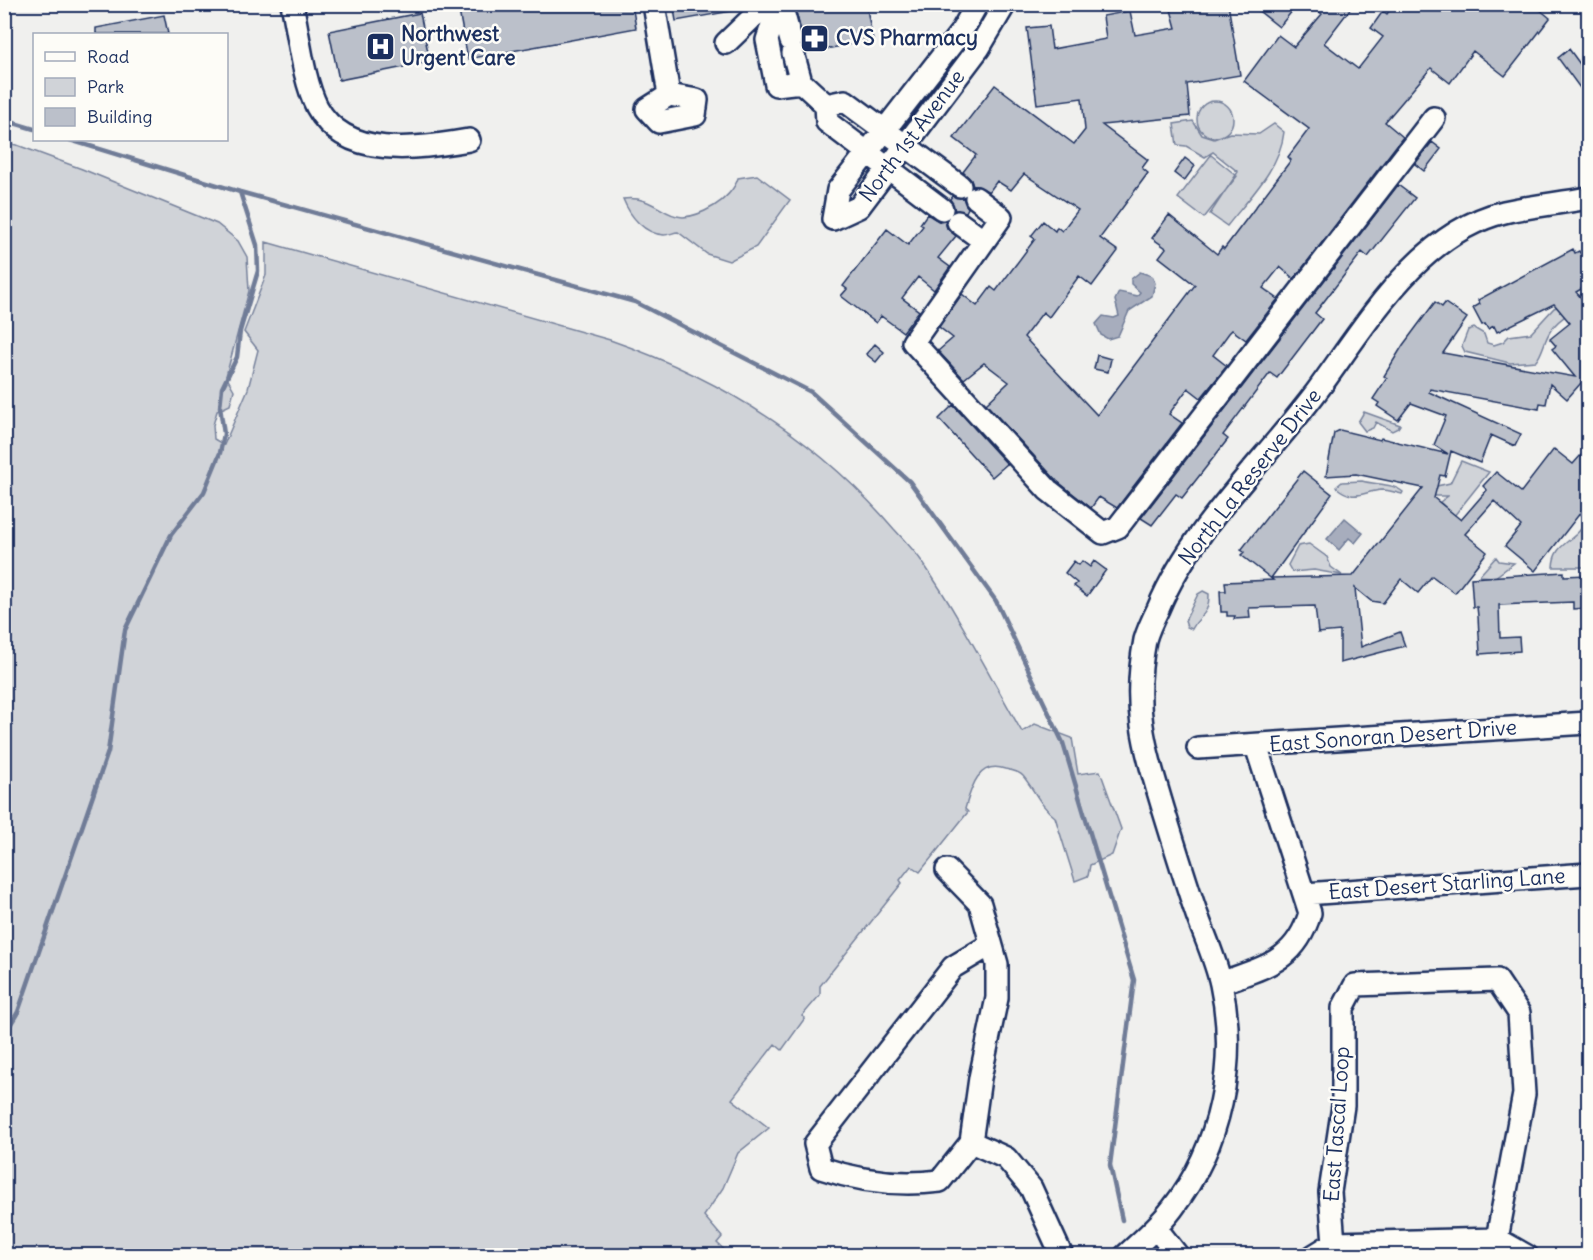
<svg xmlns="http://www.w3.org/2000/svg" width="1593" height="1260" font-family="Delius,sans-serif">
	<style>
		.green { fill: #d0d3d8; stroke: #76819b; stroke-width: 1.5 }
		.water { fill: #a7adbd; stroke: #6f7b97; stroke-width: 1.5 }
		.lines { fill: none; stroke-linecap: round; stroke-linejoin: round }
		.stream { stroke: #6f7b97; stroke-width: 4.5 }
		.building { fill: #bbc0ca; stroke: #1b2f5e; stroke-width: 1.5 }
		.minor-casing { stroke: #1b2f5e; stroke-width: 26 }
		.minor { stroke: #fdfcf7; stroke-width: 21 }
		.labels { text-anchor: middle; stroke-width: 5; stroke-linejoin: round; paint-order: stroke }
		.poi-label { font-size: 21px; font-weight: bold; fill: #1b2f5e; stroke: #fdfcf7; text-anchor: start }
		.street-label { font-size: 21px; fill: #1b2f5e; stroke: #fdfcf7 }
	</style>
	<rect width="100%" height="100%" fill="#f0f0ee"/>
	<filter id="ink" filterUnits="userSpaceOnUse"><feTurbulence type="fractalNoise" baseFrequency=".0167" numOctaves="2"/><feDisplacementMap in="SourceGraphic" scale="12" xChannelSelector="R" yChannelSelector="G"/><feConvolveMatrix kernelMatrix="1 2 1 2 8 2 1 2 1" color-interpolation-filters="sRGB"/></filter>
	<g filter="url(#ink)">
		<!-- green -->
		<path class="green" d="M1197 119a18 18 0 1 1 36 0a18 18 0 1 1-36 0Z
			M1193 121 1202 135 1214 139 1230 133 1259 134 1274 124 1284 132C1280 168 1249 198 1227 226L1210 214 1238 172 1213 152 1205 157 1186 146 1177 145 1174 124Z
			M4 143 17 145 82 169 217 224 238 241 247 257 249 291 226 376 234 390 230 405 217 411 213 425 214 439 224 445 248 389 258 350 244 332 266 275V242L610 340C720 378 818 440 894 529 904 540 915 551 923 563 960 617 990 676 1022 732L1035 724 1072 738 1078 774 1100 771 1121 829 1112 855 1090 865 1088 876 1075 881 1055 817C1040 806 1034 789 1023 776 1019 771 1011 770 1005 769 978 760 971 788 965 809L968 812 920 872 911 866 900 880 902 883 820 986V995L802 1016 805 1018 782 1050 775 1044 732 1099 769 1128 738 1153 723 1188 704 1216 722 1237 717 1243 730 1255H5Z
			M1211 155 1237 176 1204 218 1178 198Z
			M757 175 790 200 756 247 729 261 707 254 678 232C674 232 669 235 664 235 644 234 630 216 623 199 666 194 664 236 714 206 724 200 735 189 738 178Z
			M1588 288V299C1576 311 1560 316 1551 330 1544 340 1543 353 1536 361L1510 363 1465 352 1462 346 1468 330 1474 328 1484 334 1487 343 1494 345 1503 342 1509 336 1531 333 1554 308 1575 300Z
			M1364 412 1400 425 1398 428 1392 431 1376 422 1373 428 1365 431 1358 422Z
			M1461 461 1489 472 1454 516 1440 502 1448 496H1432L1437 486 1450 483Z
			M1362 481C1376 485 1393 483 1403 492L1402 494C1396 493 1389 490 1382 490 1363 491 1355 503 1336 487L1342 482Z
			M1588 511V567H1553C1554 545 1569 544 1581 529 1585 524 1586 517 1588 511Z
			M1309 544 1327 557 1331 567 1342 575 1314 570 1292 572 1288 565 1298 546Z
			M1496 557 1499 561 1514 563 1495 577 1479 576Z
			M1203 591 1209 594C1209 617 1200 613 1192 629L1187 627 1185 621 1198 594Z"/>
		<!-- water -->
		<path class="water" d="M1140 272 1152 276 1155 283 1152 296 1129 311 1118 336 1108 339 1101 335 1096 324 1103 316 1114 318 1119 316 1115 300 1119 292 1137 296 1140 292 1131 284V279Z
			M1345 518 1363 533 1355 543 1349 538 1339 550 1327 539Z"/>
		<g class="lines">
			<!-- stream -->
			<path class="stream" d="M4 120 34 129
				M70 140 240 192 635 302 811 392 910 482 996 601 1063 743 1134 980 1110 1165 1122 1220
				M4 1035 18 1012 108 752 125 630 171 535 204 492 220 453 224 434 220 407 222 388 237 357 240 331 258 271 257 245 240 192"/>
		</g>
		<!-- building -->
		<path class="building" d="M491 4H632L636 28 468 59 459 11Z
			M673 4H731L732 11 676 21Z
			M794 4H866L873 40 806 53Z
			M1228 4 1240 75 1187 84 1190 116 1102 125 1148 160 1142 168 1148 173 1100 238 1118 251 1092 286 1079 276 1049 317 1043 312 1024 337 1097 415 1195 285 1159 257 1166 248 1152 238 1169 215 1217 254 1222 247 1224 249 1291 160 1288 157 1309 129 1244 81 1278 35 1294 47 1322 14 1310 4H1354L1324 43 1358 69 1383 37 1371 28 1383 11 1387 14 1394 4H1533L1550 18 1505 76 1473 51 1450 83 1431 68 1385 122 1403 137 1294 279 1280 267 1263 288 1278 299 1246 340 1232 330 1229 333 1213 355 1227 366 1201 398 1188 388 1169 414 1182 423 1117 508 1099 497 1091 508 1057 481 986 404 1009 382 984 363 964 379 938 351 953 338 939 327 962 294 977 306 991 287 996 291 1035 239 1031 236 1043 221 1055 231 1057 227 1062 231 1078 210 1024 174 1011 190 997 181 989 192 978 186H973L971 180 963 172 976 155 954 138 995 85 1074 144 1085 130 1082 98 1037 104 1027 28 1049 26 1052 49 1106 39 1103 16 1130 11 1135 35 1176 28 1170 6Z
			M1250 4H1298L1279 27Z
			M420 13 430 62 339 80 329 31Z
			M164 15 168 34H96V28Z
			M1569 49 1588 75V99L1558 58Z
			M1432 142 1441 149 1424 171 1415 164Z
			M1185 158 1195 166 1184 181 1174 173Z
			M1398 185 1415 198 1368 257 1362 252 1315 313 1322 319 1277 378 1270 373 1223 435 1228 439 1182 498 1176 494 1152 525 1141 518Z
			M952 196 963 198 968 208 966 212 955 210 950 199Z
			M927 214 940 222 945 221 947 228 956 236 938 258 950 267 934 290 918 277 902 298 919 311 903 332 881 316 876 323 841 296 847 289 843 286 887 229 908 245 923 226 920 224Z
			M1573 249 1575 253 1579 251 1584 259H1588V285L1576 292 1588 306V375L1567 399 1550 384 1546 404 1540 403 1539 409 1430 389 1429 392 1521 434 1515 446 1491 435 1480 463 1451 451 1445 476 1440 475 1434 498 1461 520 1487 490 1483 486 1496 472 1521 492 1554 449 1573 464 1581 455 1588 462V503L1535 571 1505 546 1521 526 1494 501 1465 534 1487 552 1455 593 1432 576 1418 593 1401 579 1383 603 1371 601 1355 588 1361 647 1400 632 1405 646 1340 663V631L1318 633 1315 606 1249 608 1250 618 1234 619 1235 616H1227V612H1221L1220 591H1226L1225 582 1273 580 1241 555 1244 552 1241 550 1303 471 1332 494 1271 578 1353 576 1423 488 1356 474 1326 476 1334 433 1340 430 1380 440 1381 438 1448 454 1434 445 1446 416 1411 403 1398 420 1377 406 1379 403 1373 399 1387 378 1384 376 1403 345 1435 302 1442 307 1445 303 1467 318 1443 353 1575 377 1552 349 1556 346 1550 339 1570 323 1554 304 1497 332 1494 326 1488 329 1485 324 1482 325 1473 308 1480 304 1478 300Z
			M875 344 884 352 876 362 866 354Z
			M1097 355 1111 359 1108 372 1094 369Z
			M953 405 1007 464 992 477 939 419Z
			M1074 561 1079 565 1082 561 1090 567 1094 561 1106 570 1087 596 1074 586 1077 583 1065 573Z
			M1564 572V576L1588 575V608L1573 609V602L1499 605 1500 638 1519 637 1520 651 1480 654 1478 616 1477 607H1473L1471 578Z"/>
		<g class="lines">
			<defs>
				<path id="minor" d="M292 4C299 35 303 80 317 107 346 161 420 148 469 140
					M654 4 669 95
					M779 4 767 40 776 85 801 82
					M781 4 791 41
					M726 43 754 16 760 4
					M793 53 801 82 826 105 827 122 942 209
					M669 95 697 100 695 115 659 122 647 109Z
					M826 105 845 101 960 186
					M976 198 1001 217 913 342 1048 490 1103 533 1118 527 1434 118
					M833 219 859 207 979 48 1005 4
					M833 219 838 190 961 32 977 4
					M958 222 984 241
					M1198 748 1588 723
					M947 870 980 904 997 964V998L980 1078 971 1142 940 1181C900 1186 859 1181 821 1168L815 1144 953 967 990 945
					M1305 894 1588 874
					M1221 983C1263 967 1296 962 1310 913L1256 746
					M971 1142 1006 1158 1031 1188 1062 1256
					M1156 1228 1178 1256
					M1334 1243 1330 1192 1343 1106V1008L1355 985 1497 980 1519 1013 1524 1094 1497 1239
					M1125 1256C1142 1241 1159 1226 1172 1209 1221 1146 1238 1062 1221 984 1216 961 1205 937 1197 915 1185 880 1174 844 1163 808 1144 745 1132 707 1145 640 1148 629 1153 619 1158 609 1192 527 1264 462 1317 391 1366 325 1418 233 1504 212 1531 206 1561 203 1588 198
					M1313 1256 1334 1243 1497 1239 1527 1256"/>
			</defs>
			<!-- minor casing -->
			<use href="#minor" class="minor-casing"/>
			<!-- minor -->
			<use href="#minor" class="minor"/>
		</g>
	</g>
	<!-- icons -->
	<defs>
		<symbol id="pharmacy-square" viewBox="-11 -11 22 22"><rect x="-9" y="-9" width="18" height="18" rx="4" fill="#1b2f5e" stroke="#fdfcf7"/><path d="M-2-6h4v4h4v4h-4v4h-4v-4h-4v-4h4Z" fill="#fff"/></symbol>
		<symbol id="hospital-square" viewBox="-11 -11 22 22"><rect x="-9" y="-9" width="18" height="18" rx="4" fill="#1b2f5e" stroke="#fdfcf7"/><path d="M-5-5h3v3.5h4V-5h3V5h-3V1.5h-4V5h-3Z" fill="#fff"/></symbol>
	</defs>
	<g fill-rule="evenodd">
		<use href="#pharmacy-square" x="798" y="22" width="33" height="33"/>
		<use href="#hospital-square" x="364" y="30" width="33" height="33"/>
	</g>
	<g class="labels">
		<!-- poi labels -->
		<g class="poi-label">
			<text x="401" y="41">Northwest<tspan x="401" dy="24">Urgent Care</tspan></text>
			<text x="836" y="45">CVS Pharmacy</text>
		</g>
		<!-- street labels -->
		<g class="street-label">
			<text transform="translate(912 136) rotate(-53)" y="7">North 1st Avenue</text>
			<text transform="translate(1250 477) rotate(-52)" y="7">North La Reserve Drive</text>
			<text transform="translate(1393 736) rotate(-4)" y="7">East Sonoran Desert Drive</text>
			<text transform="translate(1447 884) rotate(-4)" y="7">East Desert Starling Lane</text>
			<text transform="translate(1337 1124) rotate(-86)" y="7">East Tascal Loop</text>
		</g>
	</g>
	<!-- margin -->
	<rect width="1593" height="1260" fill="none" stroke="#fdfcf7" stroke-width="24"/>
	<rect x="12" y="12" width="1569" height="1236" fill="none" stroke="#1b2f5e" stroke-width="2" filter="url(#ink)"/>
	<!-- legend -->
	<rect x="33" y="33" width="195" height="108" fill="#fdfcf7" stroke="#a3aaba" stroke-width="1.5"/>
	<rect x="45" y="52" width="30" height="9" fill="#fdfcf7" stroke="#a3aaba" stroke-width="1.5"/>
	<text x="87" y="63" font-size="18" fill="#1b2f5e">Road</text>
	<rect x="45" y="78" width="30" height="18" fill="#d0d3d8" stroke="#a3aaba" stroke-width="1.5"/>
	<text x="87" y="93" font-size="18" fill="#1b2f5e">Park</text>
	<rect x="45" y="108" width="30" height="18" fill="#bbc0ca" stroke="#a3aaba" stroke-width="1.5"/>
	<text x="87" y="123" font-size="18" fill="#1b2f5e">Building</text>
</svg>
